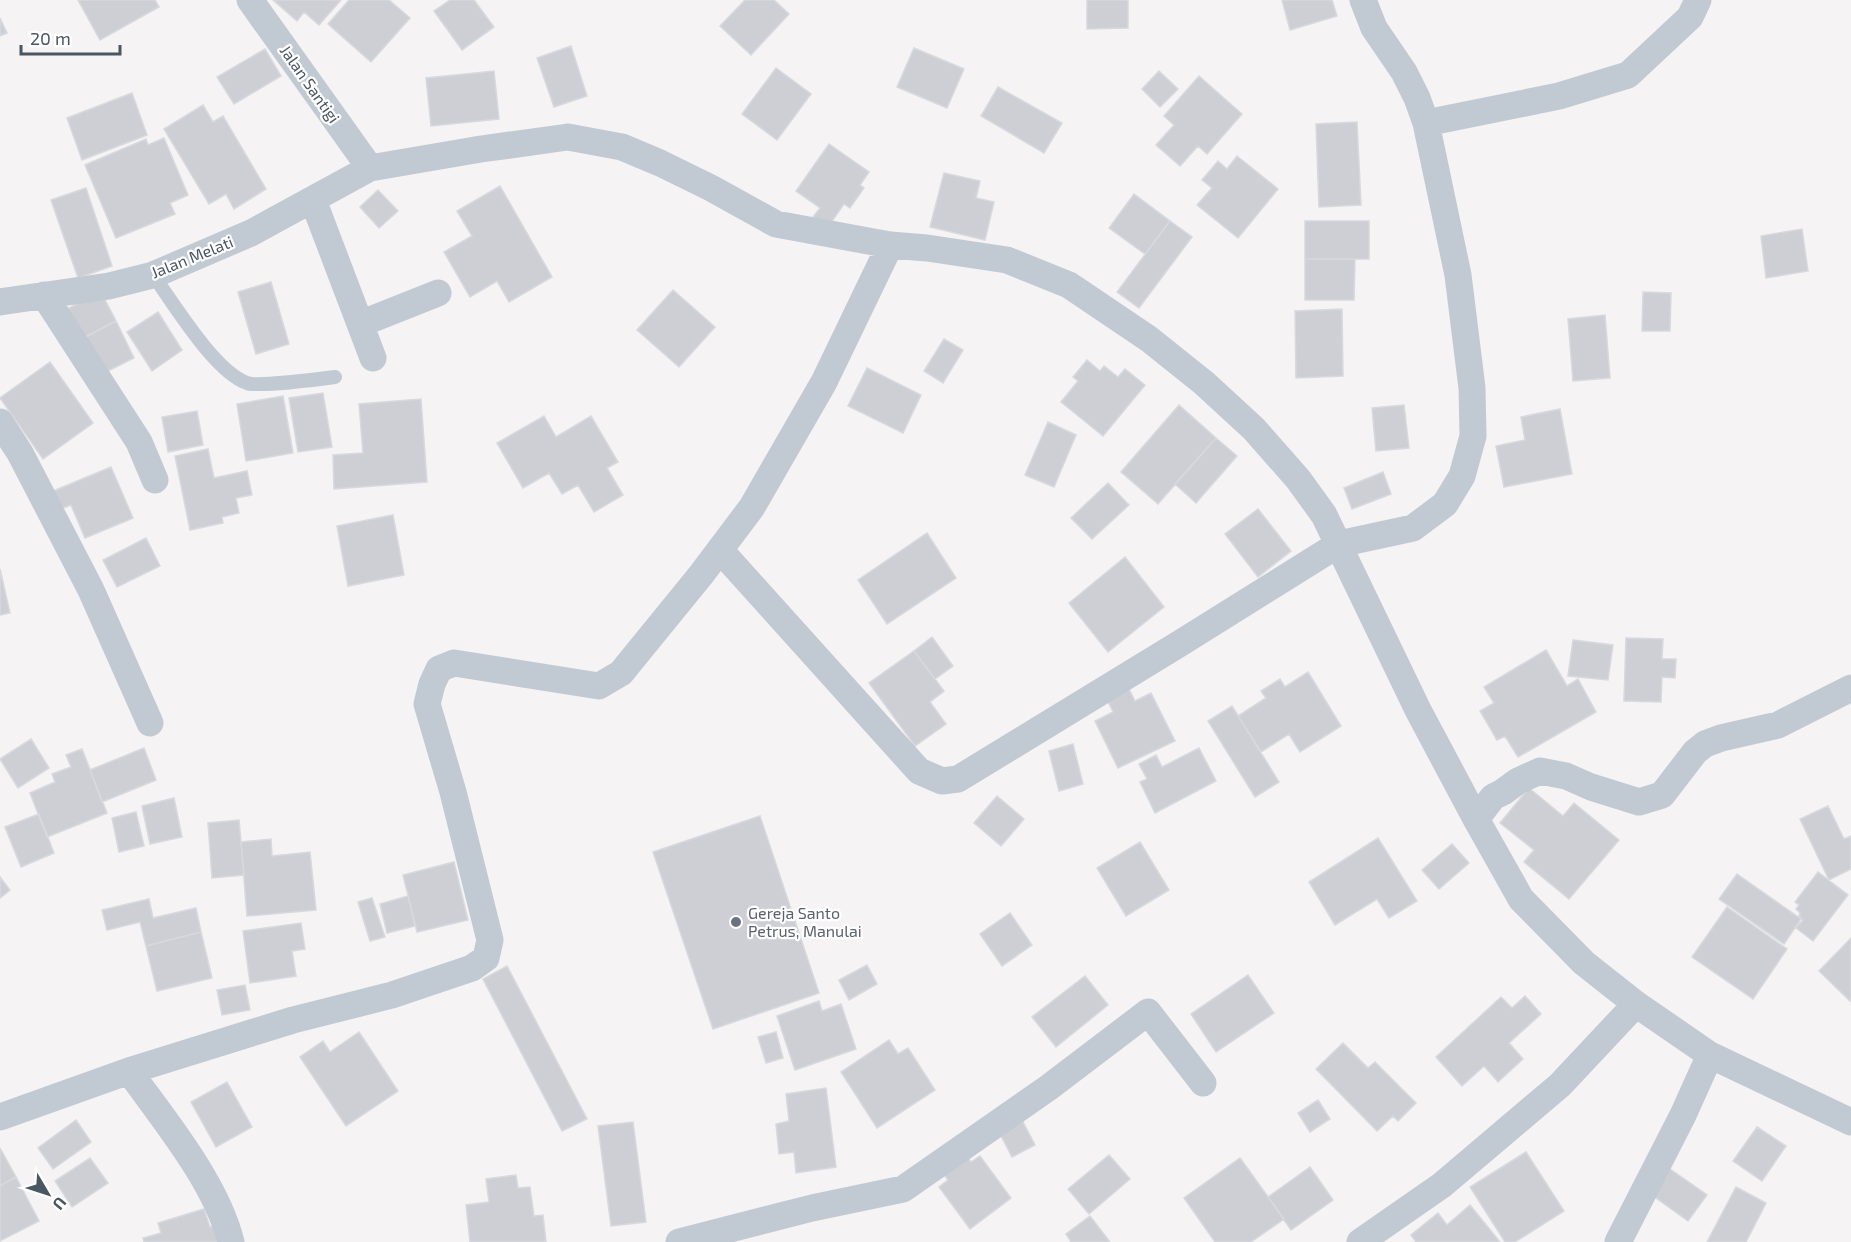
<svg xmlns="http://www.w3.org/2000/svg" width="1851" height="1242" font-family="'Exo 2',sans-serif">
	<style>
		.building { fill: #cdcfd5; stroke: #d7d9de; stroke-width: 1.5 }
		.lines { fill: none; stroke-linecap: round; stroke-linejoin: round }
		.lane { stroke: #c1cad2; stroke-width: 14 }
		.street { stroke: #c1cad2; stroke-width: 27 }
		.worship-dot { fill: #6b7280; stroke: #fff; stroke-width: 2 }
		.labels { text-anchor: middle; stroke-width: 4.5; stroke-linejoin: round; paint-order: stroke }
		.street-label { font-size: 16px; fill: #4a5661; stroke: #fff }
		.worship-label { font-size: 16px; fill: #5b616d; stroke: #fff; text-anchor: start }
	</style>
	<rect width="100%" height="100%" fill="#f5f3f3"/>
	<!-- building -->
	<path class="building" d="M78 0H155L159 7 100 40Z
		M273 0H341L319 25 304 12 297 21Z
		M349 0H389L410 18 371 62 328 24Z
		M450 0H474L494 27 462 50 434 11Z
		M745 0H774L789 14 751 55 720 26Z
		M1087 0H1128V28L1087 29Z
		M1282 0H1332L1337 16 1290 30Z
		M0 18 7 33 0 36Z
		M571 46 587 96 554 107 537 58Z
		M914 48 964 69 947 108 897 87Z
		M265 49 281 76 234 104 217 77Z
		M776 68 811 94 777 140 742 114Z
		M494 71 499 119 431 126 426 78Z
		M1159 71 1178 89 1160 107 1142 89Z
		M1199 76 1242 114 1207 154 1198 146 1180 166 1156 145 1174 125 1164 116Z
		M998 87 1062 123 1044 153 981 116Z
		M132 93 147 135 82 160 67 118Z
		M203 105 213 122 223 116 266 189 234 209 226 194 209 204 164 129Z
		M1357 122 1361 205 1319 207 1316 124Z
		M164 138 188 195 170 203 175 214 116 238 85 165 146 139 148 145Z
		M829 144 869 172 860 185 864 188 850 208 844 204 828 227 813 217 820 208 796 191Z
		M1237 156 1278 189 1238 238 1197 205 1212 188 1202 180 1218 161 1227 169Z
		M944 173 980 181 976 198 994 202 985 240 930 227Z
		M500 186 552 277 509 302 497 281 470 297 444 252 472 236 457 211Z
		M86 188 112 266 78 278 51 200Z
		M378 190 398 211 379 228 360 207Z
		M1134 194 1170 221 1145 254 1109 228Z
		M1170 221 1192 237 1139 308 1117 292Z
		M1305 221H1369V259H1305Z
		M1802 229 1808 271 1766 278 1761 236Z
		M1305 259H1355L1354 300H1305Z
		M271 282 289 344 256 354 238 292Z
		M673 290 715 327 679 367 637 330Z
		M101 292 116 321 73 343 59 313Z
		M1643 292 1671 293 1670 331H1642Z
		M1342 309 1343 376 1296 378 1295 311Z
		M158 312 182 350 152 371 127 332Z
		M1605 315 1610 378 1573 381 1568 319Z
		M116 321 134 358 98 376 80 340Z
		M944 339 963 350 943 383 924 371Z
		M1087 360 1100 371 1104 366 1118 377 1125 369 1145 385 1103 436 1061 402 1078 381 1073 377Z
		M50 362 93 423 43 459 0 398Z
		M867 368 921 395 903 433 848 406Z
		M323 393 332 447 298 452 289 398Z
		M283 396 293 453 246 461 237 404Z
		M421 399 427 482 334 489 333 455 363 453 359 404Z
		M1179 405 1216 438 1158 504 1121 472Z
		M1404 405 1409 448 1376 451 1372 408Z
		M1560 409 1572 474 1504 487 1496 446 1525 440 1521 417Z
		M197 411 203 445 168 452 162 417Z
		M544 416 556 437 591 416 618 462 607 468 623 495 594 512 578 485 562 494 549 473 523 488 497 443Z
		M1048 422 1076 435 1054 487 1025 475Z
		M1216 438 1237 456 1196 503 1175 484Z
		M208 449 214 478 247 471 252 495 236 498 239 513 222 517 223 523 190 530 175 456Z
		M111 467 133 518 85 538 71 505 58 510 51 492Z
		M1383 472 1391 494 1352 509 1344 488Z
		M1108 483 1129 505 1092 539 1071 518Z
		M1258 509 1291 551 1258 577 1225 534Z
		M393 515 404 575 348 586 337 526Z
		M927 533 956 578 887 624 858 580Z
		M146 538 160 566 117 587 103 560Z
		M1125 557 1164 607 1108 652 1069 603Z
		M0 569 10 613 0 615Z
		M932 637 953 666 935 679 914 651Z
		M1626 638 1663 639 1662 659H1676L1675 678 1662 677 1661 702 1624 701Z
		M1573 640 1613 645 1608 680 1568 676Z
		M1546 650 1567 686 1578 679 1596 712 1518 757 1505 736 1497 740 1480 711 1494 703 1484 687Z
		M914 651 944 691 930 702 946 724 915 746 869 683Z
		M1308 672 1341 726 1300 752 1289 734 1261 752 1238 716 1266 698 1261 691 1280 679 1285 687Z
		M1129 689 1135 701 1151 693 1175 741 1118 768 1095 721 1113 712 1107 699Z
		M1232 706 1279 782 1255 797 1208 721Z
		M31 739 49 768 18 788 0 759Z
		M1073 744 1083 784 1059 791 1049 751Z
		M144 748 156 780 102 802 90 770Z
		M1199 748 1216 781 1155 813 1140 782 1147 779 1139 764 1156 755 1162 767Z
		M82 749 107 813 47 837 30 793 55 782 52 774 71 767 66 755Z
		M1529 788 1563 816 1574 803 1619 840 1569 899 1524 862 1534 850 1500 823Z
		M997 796 1024 819 1001 846 974 823Z
		M174 798 182 837 150 844 142 806Z
		M1828 806 1844 839 1851 836V869L1829 880 1800 819Z
		M136 812 144 846 119 852 112 818Z
		M39 814 54 853 21 867 5 827Z
		M760 816 819 993 713 1029 653 852Z
		M239 820 244 875 212 878 208 823Z
		M1378 838 1417 901 1389 918 1377 899 1335 925 1309 882Z
		M271 839 272 856 310 852 316 910 247 916 241 842Z
		M1140 842 1169 890 1126 916 1097 868Z
		M1452 844 1469 863 1439 889 1422 870Z
		M454 862 468 920 417 932 403 875Z
		M1818 872 1848 895 1813 941 1796 928 1803 920 1799 916 1800 913 1796 909 1799 905 1795 902Z
		M1737 874 1801 919 1784 944 1719 899Z
		M0 877 10 890 0 898Z
		M408 896 415 926 387 933 380 904Z
		M372 898 385 937 370 941 358 902Z
		M149 899 153 918 196 908 201 932 146 946 140 922 107 930 102 910Z
		M1727 907 1787 949 1753 999 1692 957Z
		M1010 913 1032 945 1002 966 980 934Z
		M301 923 305 949 292 951 296 976 250 983 243 931Z
		M201 932 212 978 157 991 146 946Z
		M1851 938V1002L1819 971Z
		M867 965 877 984 849 1000 839 980Z
		M507 966 587 1119 562 1131 483 979Z
		M1248 975 1274 1013 1216 1052 1191 1014Z
		M1085 976 1108 1005 1056 1047 1032 1017Z
		M245 985 250 1010 222 1015 217 990Z
		M1525 996 1541 1014 1509 1043 1523 1059 1498 1082 1484 1066 1462 1086 1436 1057 1501 997 1512 1008Z
		M819 1001 822 1011 841 1004 856 1049 795 1070 777 1016Z
		M359 1032 398 1091 346 1126 300 1057 323 1041 330 1052Z
		M776 1032 783 1058 766 1063 758 1037Z
		M889 1040 898 1054 908 1048 935 1090 877 1128 841 1072Z
		M1343 1043 1368 1068 1375 1062 1416 1103 1398 1121 1393 1116 1377 1131 1316 1069Z
		M227 1082 252 1127 216 1147 191 1102Z
		M826 1088 836 1167 796 1173 794 1152 779 1154 776 1124 789 1121 786 1094Z
		M1318 1100 1330 1119 1310 1132 1298 1113Z
		M76 1120 91 1142 53 1169 38 1148Z
		M1022 1120 1035 1145 1012 1157 999 1132Z
		M633 1122 646 1222 611 1226 598 1126Z
		M1757 1127 1786 1146 1762 1181 1733 1161Z
		M0 1148 16 1177 0 1186Z
		M963 1151 971 1162 980 1156 1011 1198 970 1229 939 1187 948 1180 940 1169Z
		M1526 1152 1564 1211 1515 1242H1505L1470 1187Z
		M1109 1155 1130 1179 1089 1214 1068 1189Z
		M90 1158 108 1183 72 1207 55 1181Z
		M1240 1158 1284 1219 1251 1242H1215L1184 1198Z
		M1663 1164 1707 1195 1688 1221 1645 1190Z
		M1310 1167 1333 1200 1291 1230 1268 1197Z
		M516 1175 518 1188 530 1187 534 1216 543 1215 546 1242H470L466 1205 489 1202 486 1179Z
		M16 1177 39 1221 0 1241V1186Z
		M1736 1187 1766 1203 1746 1242H1707Z
		M1470 1205 1500 1242H1416L1411 1235 1438 1213 1447 1225Z
		M204 1209 210 1227 213 1226 219 1242H144L143 1238 161 1233 158 1223Z
		M1090 1216 1110 1242H1071L1066 1234Z"/>
	<g class="lines">
		<!-- lane -->
		<path class="lane" d="M153 275C174 304 214 371 247 383 256 387 320 379 335 377"/>
		<!-- street -->
		<path class="street" d="M250 0 370 168
			M1426 123 1559 96 1628 75 1690 17 1698 0
			M313 200 373 358
			M44 295 139 442 155 480
			M0 302 109 286 153 275 251 233 370 168 481 149 568 137 622 147 660 163 711 188 776 224 890 245 927 248 1007 260 1069 285 1149 339 1204 383 1254 429 1298 479 1324 515 1418 710 1476 819 1521 899 1584 963 1636 1004 1710 1055 1851 1122
			M360 324 438 293
			M0 422 20 453 91 590 150 723
			M720 550 919 771 942 781 958 779 1179 644 1339 544 1413 528 1445 504 1462 476 1473 436 1472 388 1458 275 1426 123 1417 98 1404 72 1374 28 1363 0
			M1476 819 1493 797 1503 792 1518 781 1540 771 1566 776 1591 787 1639 802 1662 795 1695 752 1705 744 1721 738 1778 725 1851 688
			M129 1071C164 1120 216 1182 231 1242
			M0 1117 129 1071 293 1020 392 995 472 968 486 958 490 940 453 792 427 704 432 684 439 669 454 663 599 686 621 673 700 576 752 507 824 382 890 245
			M679 1242 812 1208 903 1189 1048 1088 1148 1012 1203 1083
			M1360 1242 1442 1185 1560 1085 1636 1004
			M1618 1242 1683 1115 1710 1055"/>
	</g>
	<!-- markers -->
	<circle class="worship-dot" cx="736" cy="922" r="6"/>
	<g class="labels">
		<!-- street labels -->
		<g class="street-label">
			<text transform="translate(310 84) rotate(55)" y="6">Jalan Santigi</text>
			<text transform="translate(192 257) rotate(-22)" y="6">Jalan Melati</text>
		</g>
		<!-- worship labels -->
		<g class="worship-label">
			<text x="748" y="919">Gereja Santo<tspan x="748" dy="18">Petrus, Manulai</tspan></text>
		</g>
	</g>
	<!-- north arrow -->
	<g transform="translate(48 1194) rotate(129)" stroke="#ffffff" stroke-width="4.5" paint-order="stroke">
	<path d="M0-4.5L10 22L0 15L-10 22Z" fill="#4a5661"/>
	<text y="-9" font-size="16" font-weight="bold" text-anchor="middle" fill="#4a5661">U</text>
	</g>
	<!-- scale -->
	<path d="M21 45v9h99v-9" fill="none" stroke="#4a5661" stroke-width="3"/>
	<text x="30" y="45" font-size="18" fill="#4a5661" stroke="#ffffff" stroke-width="4.5" paint-order="stroke">20 m</text>
</svg>
